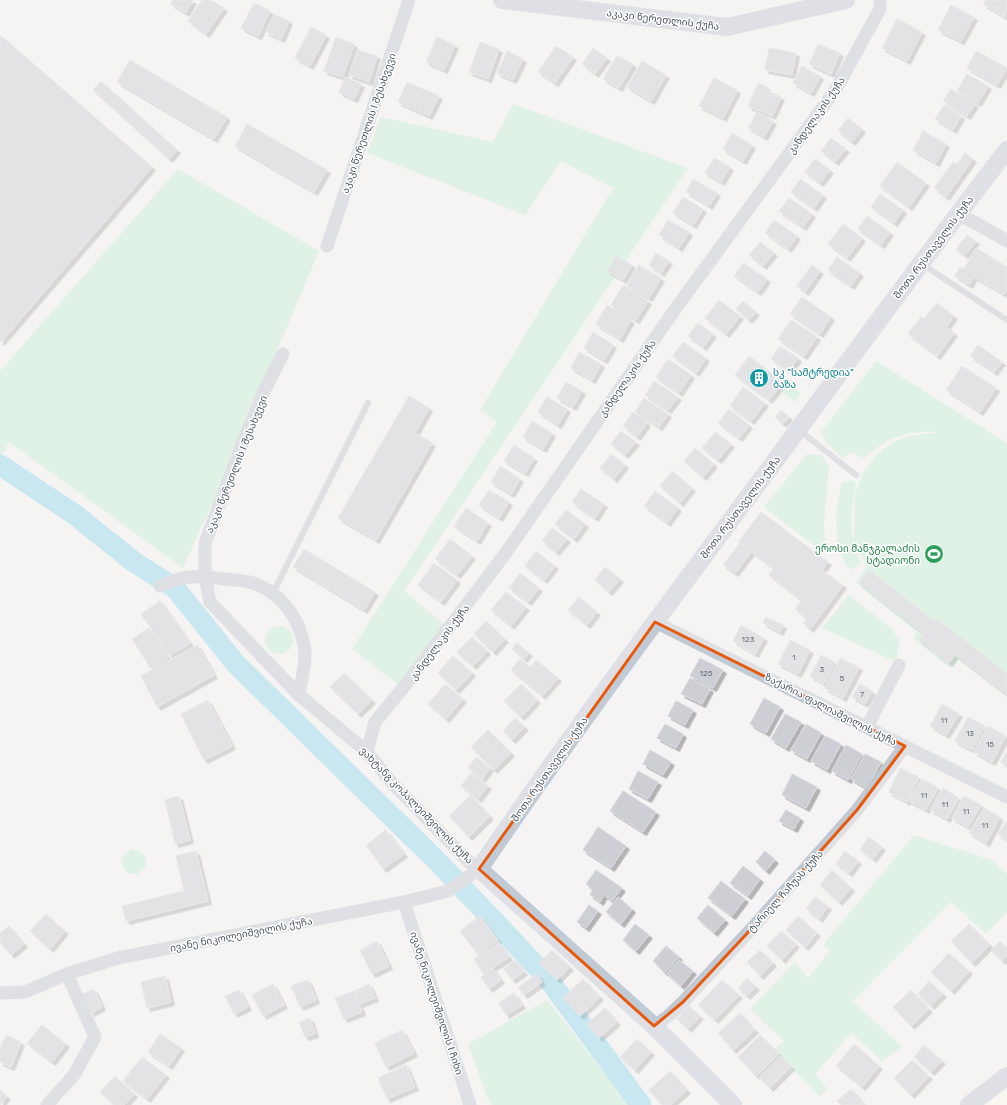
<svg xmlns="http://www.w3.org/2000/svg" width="1007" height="1105" font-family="Rubik,'Noto Sans Georgian',sans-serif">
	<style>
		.commercial { fill: #fdf9ef }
		.green { fill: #c3f1d5 }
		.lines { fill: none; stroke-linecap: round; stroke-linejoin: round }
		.river { stroke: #90daee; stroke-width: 21 }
		.building { fill: #cdcfd5; stroke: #d7d9de; filter: url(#shadow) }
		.lane { stroke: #c1cad2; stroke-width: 6 }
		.street { stroke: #c1cad2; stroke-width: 13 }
		.secondary { stroke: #c1cbd6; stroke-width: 18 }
		.marked { fill: none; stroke: #e8590c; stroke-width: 3; stroke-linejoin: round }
		.labels { text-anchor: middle; stroke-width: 3; stroke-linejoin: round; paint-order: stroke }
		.number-label { font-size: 8px; fill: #6b747e }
		.street-label { font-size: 10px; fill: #4a5661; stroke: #fff }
		.culture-label { font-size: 10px; fill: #0d838f; stroke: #fff; text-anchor: start }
		.leisure-label { font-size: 10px; fill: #27864d; stroke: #fff; text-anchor: end }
	</style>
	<defs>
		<filter id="shadow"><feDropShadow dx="3.5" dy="3.5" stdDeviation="0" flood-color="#0004"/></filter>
	</defs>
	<rect width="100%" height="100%" fill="#f5f3f3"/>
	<!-- commercial -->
	<path class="commercial" d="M1007 1089V1105H986Z"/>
	<!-- green -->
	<path class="green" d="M513 104 688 168 404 591 445 625 399 685 352 649 497 422 480 410 613 188 561 161 525 215 367 153 381 117 493 142Z
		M178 169 319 251 216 496 183 568 9 442 0 459V371Z
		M876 361 1007 443V697L959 660 950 668 913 638 917 632 856 583 867 566 854 541 855 493 864 472 875 456 893 442 909 436 938 432C907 430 888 437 864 458L850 452 843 459 828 444 821 432Z
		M788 384 801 394 795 402 782 392Z
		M807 454 822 455 829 467 824 521 825 554 764 507Z
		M852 480 856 483C849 519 848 529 861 563L852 569 848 568C832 539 835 517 841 485L844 482Z
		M849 595 892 629 899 641 896 662 822 628Z
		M265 640a14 14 0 1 1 28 0a14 14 0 1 1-28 0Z
		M914 835 991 860 1007 874V912L986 934 951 902 853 1001 902 1047 882 1061 851 1033 815 1074 827 1089 820 1097 773 1050 784 1041 750 1009 795 962 808 978 830 951 823 945Z
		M122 862a12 12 0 1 1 24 0a12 12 0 1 1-24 0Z
		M547 1000 629 1105H492L488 1099 468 1044Z"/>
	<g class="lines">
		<!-- river -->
		<path class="river" d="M0 465 74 514 134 562 175 588 236 664 435 859 514 942 549 980 641 1105"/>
	</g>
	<!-- building -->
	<path class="building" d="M173 0H193L186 13 171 4Z
		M202 0H211L224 8 206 34 188 21Z
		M986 0H1007L1005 17 983 4Z
		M254 3 270 11 258 36 241 28Z
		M951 5 974 17 961 41 938 30Z
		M274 14 289 21 281 39 266 32Z
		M897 19 922 32 907 61 882 48Z
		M311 27 326 35 310 66 295 58Z
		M0 35 152 167 1 342H0Z
		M336 37 354 44 343 77 324 71Z
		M437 37 455 45 444 70 426 62Z
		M480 42 499 49 488 79 469 72Z
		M818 44 840 53 831 74 809 64Z
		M556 46 573 57 555 83 538 72Z
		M593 48 607 58 595 74 582 64Z
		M769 48 796 53 792 75 765 70Z
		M358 50 377 56 369 82 349 75Z
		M507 51 523 59 513 80 497 73Z
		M976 51 1007 68 997 85 967 68Z
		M617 56 633 64 619 88 603 79Z
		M130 60 227 117 214 139 117 82Z
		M642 61 666 75 651 101 627 87Z
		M802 66 820 76 811 93 793 83Z
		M967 74 988 86 978 103 957 91Z
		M345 77 361 84 354 99 339 92Z
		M714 78 737 90 723 118 699 106Z
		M101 81 177 150 169 159 93 90Z
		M407 82 439 96 429 116 398 102Z
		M758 83 767 87 766 90 781 97 772 116 748 106Z
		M951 89 975 104 967 116 943 101Z
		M944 105 961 116 953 130 935 119Z
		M757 112 773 121 764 137 748 128Z
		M848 118 862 129 852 142 838 131Z
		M247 124 327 170 314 192 235 146Z
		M923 131 946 144 936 163 913 150Z
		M732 133 752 145 743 161 723 149Z
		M831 138 846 149 835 162 821 151Z
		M965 153 973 159 965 170 957 165Z
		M714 158 730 167 721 182 705 173Z
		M815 159 830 170 820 183 805 172Z
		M897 162 926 183 909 207 880 186Z
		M953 162 965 170 946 197 934 188Z
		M693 179 717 193 709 206 686 192Z
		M800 179 823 195 814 208 791 192Z
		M880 194 903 210 894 223 871 207Z
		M683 197 703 209 693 225 673 213Z
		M789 198 812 214 803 227 779 211Z
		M867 216 890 232 881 245 858 229Z
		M668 220 689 232 679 248 659 235Z
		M774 220 797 236 788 249 765 233Z
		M843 224 862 238 847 258 828 244Z
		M967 235 976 241 965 255 956 249Z
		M760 242 774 253 763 266 749 255Z
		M976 248 1007 267V290L1004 294 974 277 969 285 955 276 960 267 964 269Z
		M656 253 669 261 661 273 649 265Z
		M616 256 632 265 623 280 607 271Z
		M837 257 860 273 851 286 828 270Z
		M743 263 767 279 758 292 734 276Z
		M639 265 661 278 649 298 627 286Z
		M812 265 820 271 805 292 797 286Z
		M623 285 648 301 636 320 611 305Z
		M802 297 831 317 820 334 790 314Z
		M719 300 740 316 726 334 705 318Z
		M743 301 756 312 749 320 736 309Z
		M937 303 954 316 946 327 954 333 937 356 908 334 921 317 924 319Z
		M607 305 631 320 620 339 596 324Z
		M791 320 817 337 804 356 778 339Z
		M698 323 713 334 703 347 688 336Z
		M593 332 613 345 604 360 584 348Z
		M683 342 706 358 696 373 673 356Z
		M978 345 1002 362 994 372 970 356Z
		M780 346 798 358 789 371 771 359Z
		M579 352 601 364 592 380 571 368Z
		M749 356 783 382 769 400 735 375Z
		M668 359 691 375 679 393 656 377Z
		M962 366 996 388 980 412 946 390Z
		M654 381 678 397 668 410 645 395Z
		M566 382 582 391 573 407 557 398Z
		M743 387 765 403 751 421 730 406Z
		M409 396 429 408 415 433 432 443 376 540 338 518Z
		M547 397 567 409 558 425 538 412Z
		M644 398 668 414 659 427 635 412Z
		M729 409 749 425 739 438 718 423Z
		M781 410 789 417 783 424 775 417Z
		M633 412 647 423 637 437 623 426Z
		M532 421 552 433 543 449 523 437Z
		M621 431 636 442 625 455 611 444Z
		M715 432 731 444 718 460 702 448Z
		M514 445 534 458 525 473 504 461Z
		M695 448 714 464 703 477 684 461Z
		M611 454 625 465 614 479 600 468Z
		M500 466 520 479 511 494 491 482Z
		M672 471 692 488 680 503 660 486Z
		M581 489 604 504 595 518 572 502Z
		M489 490 509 502 499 518 479 505Z
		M655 491 678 508 667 523 644 506Z
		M466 508 488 523 477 541 454 526Z
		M566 510 585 524 574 539 555 524Z
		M761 512 828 562 822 570 843 585 821 615 769 575 774 568 738 542Z
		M552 528 567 539 556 552 542 541Z
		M450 539 472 556 457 575 435 559Z
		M740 543 751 552 735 573 723 565Z
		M304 549 375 592 364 610 293 567Z
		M536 551 555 566 544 580 525 566Z
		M434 563 457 580 441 602 418 585Z
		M605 567 620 579 609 592 595 580Z
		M869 570 934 621 924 634 859 583Z
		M520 573 539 588 528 602 509 588Z
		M506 592 526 607 511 626 491 610Z
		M579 597 597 612 587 625 568 610Z
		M802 600 821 615 810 629 803 623 807 618 795 609Z
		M160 601 190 643 170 656 141 614Z
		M766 617 783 625 780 632 763 623Z
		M936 619 965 641 949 663 919 640Z
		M486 621 505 639 493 652 474 634Z
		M741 625 764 638 755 654 733 641Z
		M149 628 168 658 151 669 132 639Z
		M472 637 487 651 473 666 457 652Z
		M790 640 810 650 798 674 778 664Z
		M965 641 1007 674V695L955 655Z
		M517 643 529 653 524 659 512 649Z
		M197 645 214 675 157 707 141 676Z
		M821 655 835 662 824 684 810 676Z
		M453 656 472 673 456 690 438 673Z
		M700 658 723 670 713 688 690 676Z
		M840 658 859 667 843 698 825 688Z
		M520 659 531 667 536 660 558 678 542 696 511 670Z
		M344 673 372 700 358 714 330 687Z
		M690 678 710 689 702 704 681 694Z
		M445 684 463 699 446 719 428 704Z
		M521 684 537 700 521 717 504 701Z
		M860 684 872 691 865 704 852 697Z
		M764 698 780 707 766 733 750 724Z
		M208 700 232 746 204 760 181 714Z
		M676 701 693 710 685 725 668 716Z
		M942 704 959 714 946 735 930 726Z
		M785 714 801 722 786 748 771 739Z
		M968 717 985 726 972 750 955 741Z
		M515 718 525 727 512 740 503 731Z
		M665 724 683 734 676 748 657 738Z
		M806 724 821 733 807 759 791 750Z
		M988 726 1006 736 992 762 974 752Z
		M488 730 511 753 494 770 471 747Z
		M825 736 841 744 827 770 811 761Z
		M846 745 862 754 848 780 832 771Z
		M650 750 671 762 663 775 643 764Z
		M1007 752V766L1001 762Z
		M865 754 881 762 867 788 851 779Z
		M476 757 490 768 482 779 468 768Z
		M900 768 919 777 907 802 889 792Z
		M638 771 658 782 648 799 629 789Z
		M471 773 488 786 478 799 461 786Z
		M792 774 817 787 806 808 782 795Z
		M922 779 938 788 926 810 909 801Z
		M943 788 959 798 947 819 930 810Z
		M623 791 656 812 643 832 610 811Z
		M470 795 490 816 469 837 449 816Z
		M179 796 190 840 175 844 165 800Z
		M964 796 981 805 968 827 952 818Z
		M984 808 1000 817 986 843 969 833Z
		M786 810 800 818 794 829 779 821Z
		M1007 821V840L998 834Z
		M598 827 626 846 611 868 583 850Z
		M386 830 404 854 383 869 366 845Z
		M869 837 882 847 873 859 860 849Z
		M196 851 208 901 126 921 122 906 184 891 176 856Z
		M765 851 775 860 766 871 756 862Z
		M845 851 858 861 849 873 836 864Z
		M743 866 760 879 748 896 730 883Z
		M596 870 622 888 612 901 604 895 600 902 590 895 593 889 586 884Z
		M832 870 851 888 839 902 820 885Z
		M721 881 745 899 732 916 708 898Z
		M618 897 632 909 621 924 606 912Z
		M815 897 828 906 819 919 806 909Z
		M589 905 598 911 586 928 577 922Z
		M708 905 725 920 714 933 697 918Z
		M46 914 65 931 50 949 30 931Z
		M480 916 498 940 478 955 460 931Z
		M798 916 817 933 805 947 786 930Z
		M635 924 649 935 636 951 623 940Z
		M969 924 990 945 972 963 951 941Z
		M9 926 24 944 11 955 0 942V933Z
		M781 931 796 944 782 960 767 946Z
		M377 941 389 966 372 974 360 950Z
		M1000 941 1007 948V955L1002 961 991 951Z
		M499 943 509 957 483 974 474 959Z
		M666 946 679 957 665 973 653 961Z
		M552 950 570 967 557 980 539 963Z
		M760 950 773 963 760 976 747 962Z
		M949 953 969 971 951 991 931 972Z
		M515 960 524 972 512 980 504 969Z
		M679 960 693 971 681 986 667 974Z
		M493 969 501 980 489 989 481 977Z
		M537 974 542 982 524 995 518 987Z
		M165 976 171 1002 147 1008 141 982Z
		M747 978 756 987 747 996 738 988Z
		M583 979 600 997 580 1016 563 998Z
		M308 980 316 1000 300 1007 291 986Z
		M722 980 739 995 715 1020 698 1005Z
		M929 981 943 994 931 1006 918 994Z
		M273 984 284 1005 263 1016 252 995Z
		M369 984 375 998 359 1004 354 991Z
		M94 989 102 1007 91 1013 83 994Z
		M239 990 248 1007 234 1014 225 996Z
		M911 990 929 1009 911 1026 893 1007Z
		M354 991 362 1012 344 1019 335 998Z
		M514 993 522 1005 506 1015 498 1003Z
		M689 1006 700 1016 688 1029 677 1019Z
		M605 1008 617 1022 599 1038 587 1024Z
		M740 1013 755 1030 733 1050 718 1033Z
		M310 1018 315 1034 305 1037 299 1022Z
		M42 1025 66 1044 52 1062 27 1043Z
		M402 1030 414 1053 386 1067 375 1043Z
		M160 1034 181 1048 169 1066 148 1052Z
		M6 1035 21 1042 11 1067 0 1062V1049Z
		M760 1035 779 1054 756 1076 738 1057Z
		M637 1039 651 1052 635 1070 620 1057Z
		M854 1044 879 1066 862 1087 836 1066Z
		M924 1045 942 1061 931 1072 914 1057Z
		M780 1056 791 1067 770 1088 759 1077Z
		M142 1057 166 1075 147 1099 123 1081Z
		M912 1060 929 1076 911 1095 894 1078Z
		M406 1065 415 1087 387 1099 378 1078Z
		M670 1071 687 1090 670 1105H662L649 1090Z
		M115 1076 134 1094 124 1105H114L100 1092Z
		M851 1089 865 1105H841L837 1101Z
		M0 1090 7 1096 0 1105Z"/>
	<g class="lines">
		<!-- lane -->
		<path class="lane" d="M922 264 1007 320
			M799 430 856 475
			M273 593 368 403"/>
		<!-- street -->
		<path class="street" d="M957 214 974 222 1007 241
			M327 246 409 0
			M160 586C185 574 198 576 225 579 234 580 244 580 253 583 282 593 302 621 305 652 306 665 301 681 299 695
			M655 622 1007 797
			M867 727 899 665
			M367 752 375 722 403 688 505 554 676 308 836 89 880 9V0
			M404 902 470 1105
			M0 993 25 992 67 974 118 958 404 902 448 891 479 869 469 862 392 783 367 752 299 695 210 602 205 577V543L240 450 264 391 283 354
			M654 1026 667 1017 683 1002 754 926 857 810 905 746
			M47 1105 74 1075 95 1037 67 974"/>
		<!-- secondary -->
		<path class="secondary" d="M502 0 727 27 846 0
			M733 1105 654 1026 479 869C571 734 668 604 766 473 846 365 925 256 1007 150
			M969 1105 1007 1076"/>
	</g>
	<!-- marked area -->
	<path d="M0 0H1007V1105H0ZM655 622 905 746 857 810 754 926 683 1002 654 1026 479 869Z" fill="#f5f3f3" fill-opacity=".55" fill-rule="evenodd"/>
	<path class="marked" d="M655 622 905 746 857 810 754 926 683 1002 654 1026 479 869Z"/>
	<!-- icons -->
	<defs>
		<symbol id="building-disc" viewBox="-11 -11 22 22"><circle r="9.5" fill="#0f9aa8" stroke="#fff"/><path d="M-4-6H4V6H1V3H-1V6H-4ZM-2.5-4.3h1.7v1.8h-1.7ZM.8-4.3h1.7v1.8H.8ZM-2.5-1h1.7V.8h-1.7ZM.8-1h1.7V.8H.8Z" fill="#fff"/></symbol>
		<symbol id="stadium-disc" viewBox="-11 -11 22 22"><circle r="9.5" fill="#2e9e5b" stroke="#fff"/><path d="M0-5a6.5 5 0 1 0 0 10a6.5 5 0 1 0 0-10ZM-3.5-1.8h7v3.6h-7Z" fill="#fff"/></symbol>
	</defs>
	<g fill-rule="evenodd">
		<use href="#building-disc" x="748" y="367" width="22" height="22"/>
		<use href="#stadium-disc" x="923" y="543" width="22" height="22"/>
	</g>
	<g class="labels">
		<!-- number labels -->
		<g class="number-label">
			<text x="748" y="642">123</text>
			<text x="794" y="660">1</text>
			<text x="822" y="672">3</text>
			<text x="706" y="676">125</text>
			<text x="842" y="681">5</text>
			<text x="862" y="697">7</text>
			<text x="944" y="723">11</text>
			<text x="970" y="736">13</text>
			<text x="990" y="747">15</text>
			<text x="924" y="798">11</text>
			<text x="945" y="807">11</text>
			<text x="966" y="814">11</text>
			<text x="985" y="828">11</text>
		</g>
		<!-- street labels -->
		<g class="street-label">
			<text transform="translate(663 19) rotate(7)" y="4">აკაკი წერეთლის ქუჩა</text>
			<text transform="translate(816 115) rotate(-55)" y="4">კანდელაკის ქუჩა</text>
			<text transform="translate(368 123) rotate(-71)" y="4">აკაკი წერეთლის I შესახვევი</text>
			<text transform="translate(933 247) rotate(-53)" y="4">შოთა რუსთაველის ქუჩა</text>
			<text transform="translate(627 378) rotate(-55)" y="4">კანდელაკის ქუჩა</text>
			<text transform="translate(236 464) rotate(-68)" y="4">აკაკი წერეთლის I შესახვევი</text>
			<text transform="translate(740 507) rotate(-53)" y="4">შოთა რუსთაველის ქუჩა</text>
			<text transform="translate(439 642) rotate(-53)" y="4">კანდელაკის ქუჩა</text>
			<text transform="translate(831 709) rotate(27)" y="4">ზაქარია ფალიაშვილის ქუჩა</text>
			<text transform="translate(549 769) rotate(-55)" y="4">შოთა რუსთაველის ქუჩა</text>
			<text transform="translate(417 805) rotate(46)" y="4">ვახტანგ კოპალეიშვილის ქუჩა</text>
			<text transform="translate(785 891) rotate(-48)" y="4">ტარიელ ჩაჩუას ქუჩა</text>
			<text transform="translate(241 934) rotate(-11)" y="4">ივანე ნიკოლეიშვილის ქუჩა</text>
			<text transform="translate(437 1003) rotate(72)" y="4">ივანე ნიკოლეიშვილის I ჩიხი</text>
		</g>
		<!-- culture labels -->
		<g class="culture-label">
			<text x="773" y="376">სკ "სამტრედია"<tspan x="773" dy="12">ბაზა</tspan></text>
		</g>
		<!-- leisure labels -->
		<g class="leisure-label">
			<text x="920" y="552">ეროსი მანჯგალაძის<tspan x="920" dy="12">სტადიონი</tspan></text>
		</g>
	</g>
</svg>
